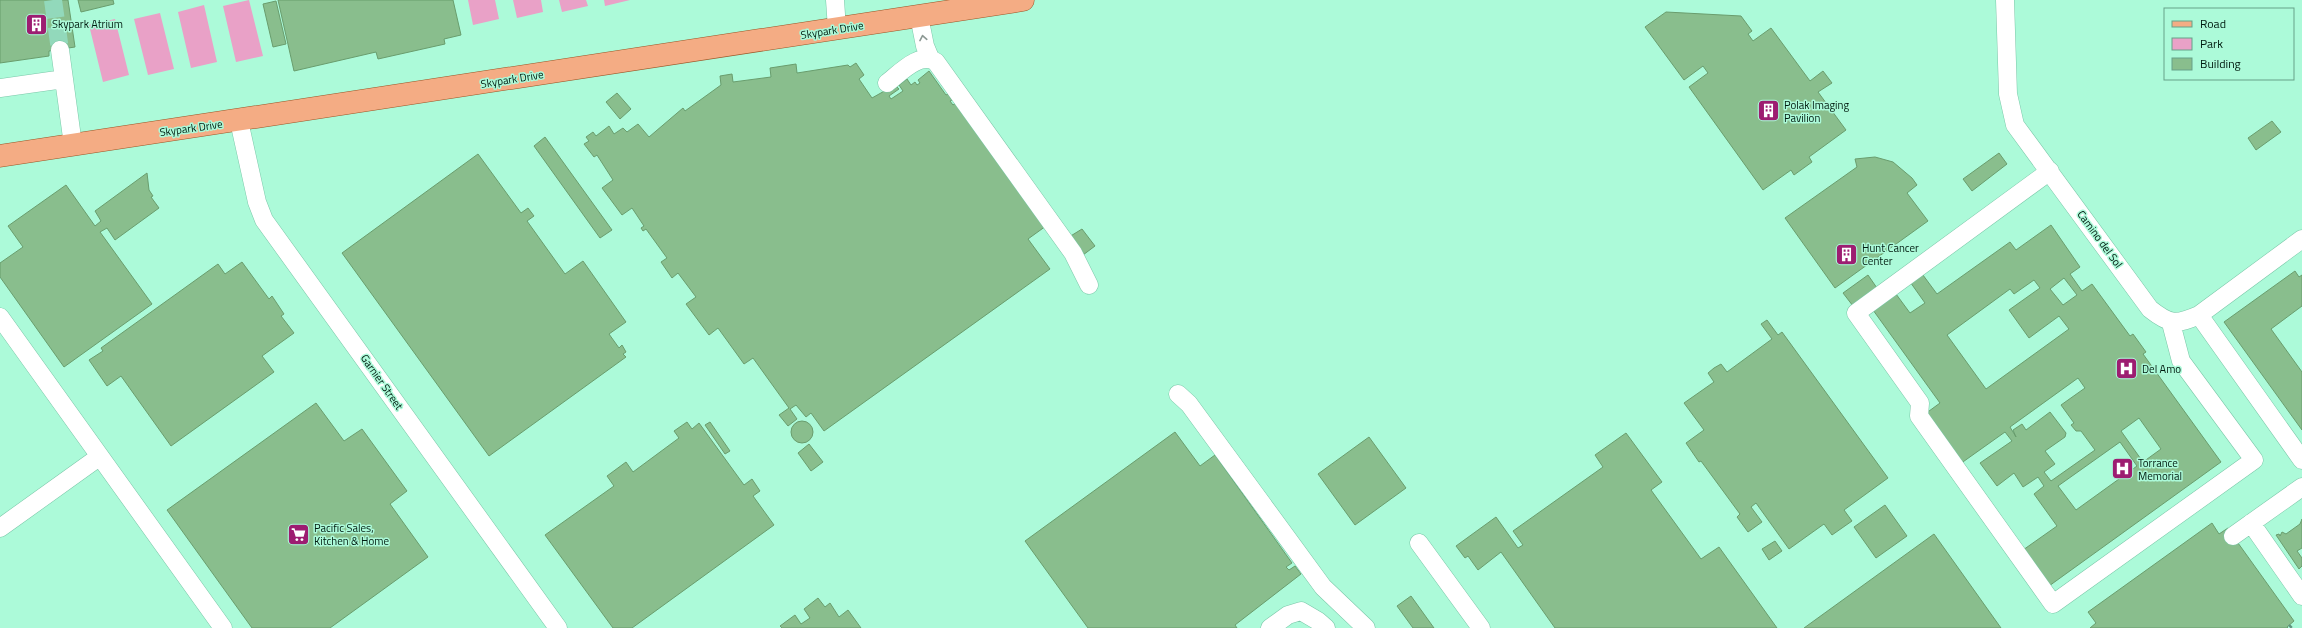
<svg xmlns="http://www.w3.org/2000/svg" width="2302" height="628" font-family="'Titillium Web',sans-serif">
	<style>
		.green { fill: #e9a1c7 }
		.building { fill: #89be8d; stroke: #699d6d; fill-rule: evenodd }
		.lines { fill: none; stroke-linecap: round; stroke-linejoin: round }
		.minor-tunnel { stroke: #92d9bb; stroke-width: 18; stroke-dasharray: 18 9; stroke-linecap: butt }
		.minor-casing { stroke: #7ac7a8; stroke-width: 19 }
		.major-casing { stroke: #995526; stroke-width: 23 }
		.path { stroke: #5e957e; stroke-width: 2.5; stroke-dasharray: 4 2; stroke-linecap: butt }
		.minor { stroke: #fff; stroke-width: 18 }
		.major { stroke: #f4ac84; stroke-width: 22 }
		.oneway { stroke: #8c9893 }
		.labels { text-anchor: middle; stroke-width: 3; stroke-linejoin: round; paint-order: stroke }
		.poi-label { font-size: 11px; fill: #001b10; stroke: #acfad9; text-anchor: start }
		.street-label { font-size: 11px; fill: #001b10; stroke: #acfad9 }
	</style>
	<rect width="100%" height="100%" fill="#acfad9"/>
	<!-- green -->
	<path class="green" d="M249 0 263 56 236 62 223 6Z
		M468 0H495L499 19 473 25Z
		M513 0H541L543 12 517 18Z
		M559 0H586L588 6 562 12Z
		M604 0H630L605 6Z
		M204 5 217 62 191 68 178 12Z
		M160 13 174 69 148 75 134 19Z
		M115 19 129 75 103 82 89 25Z"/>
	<!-- building -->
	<path class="building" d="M0 0H68L75 47 49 51V56L0 63Z
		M78 0H113L114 4 81 12Z
		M278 0H453L461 35 444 39 445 44 378 59 376 52 294 71Z
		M276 1 286 44 273 47 263 4Z
		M1666 12 1741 16 1752 31 1748 34 1753 41 1771 28 1810 81 1823 71 1832 83 1818 92 1846 130 1809 157 1812 162 1794 175 1791 170 1763 190 1689 87 1708 73 1703 66 1684 80 1645 27Z
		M856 63 864 75 859 79 872 98 895 85 899 89 889 96 891 99 903 91 899 85 907 79 911 85 915 82 917 85 920 83 918 80 929 71 946 95 948 94 952 100 950 101 953 105 957 102 1046 226 1028 239 1050 269 824 431 811 413 806 417 796 405 790 409 797 419 788 426 779 415 789 408 753 358 744 364 718 328 709 335 686 304 696 297 678 273 672 278 661 262 667 258 646 229 643 231 641 228 644 226 632 208 622 215 602 188 613 180 597 155 594 157 584 144 589 141 586 137 593 132 596 136 609 126 614 134 623 128 627 132 638 124 649 137 683 108 685 111 721 85 720 76 732 74 733 82 771 77 770 68 796 64 797 73 848 65 850 67Z
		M617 93 631 109 620 119 606 102Z
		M2272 121 2281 132 2256 150 2248 138Z
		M545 137 612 230 600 238 534 146Z
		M1999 153 2007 164 1972 191 1963 179Z
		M478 154 521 213 528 208 534 216 527 221 565 274 583 261 626 322 609 334 619 348 622 345 626 352 623 354 626 357 489 456 342 253Z
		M1875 157 1893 162 1912 178 1917 185 1907 193 1928 221 1835 288 1785 218 1857 167 1855 159Z
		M147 173 149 190 153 196 151 197 159 208 115 240 107 228 100 232 152 304 64 367 0 277V263L23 247 8 226 66 185 95 226 101 221 95 211Z
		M2051 225 2080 267 2070 274 2082 291 2092 284 2130 336 2133 334 2146 352 2143 354 2221 462 2049 586 2023 550 2057 526 2034 494 2044 486 2038 477 2023 487 2014 473 1997 486 1980 463 2012 441 2005 432 1960 464 1925 414 1940 403 1873 310 1896 294 1910 313 1925 303 1908 279 1920 271 1937 294 2010 242 2016 250ZM2064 278 2077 295 2063 305 2050 289ZM2034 280 2040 288 2009 310 2029 338 2059 316 2069 329 1986 389 1947 335 2010 289 2014 294ZM2078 378 2085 388 2061 405 2074 423 2071 425 2076 431H2081L2095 450 2051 481 2044 472 2055 464 2045 451 2065 437 2066 433 2050 412 2026 430 2022 424 2013 430 2016 437 2010 427ZM2139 418 2161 449 2143 462 2121 431ZM2120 442 2137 466 2076 510 2058 486Z
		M1082 229 1095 246 1083 255 1069 237Z
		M242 262 269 299 272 296 284 314 281 316 294 333 262 356 274 372 171 446 121 376 107 386 89 360 103 351 101 348 218 264 225 274Z
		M2295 271 2299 277 2302 275V306L2271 329 2302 372V430L2224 322Z
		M1868 275 1877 288 1853 306 1843 293Z
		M1767 320 1778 335 1782 332 1888 478 1844 510 1852 521 1832 535 1824 524 1789 549 1756 503 1751 507 1762 522 1748 532 1737 517 1740 514 1701 461 1699 462 1686 443 1704 430 1684 403 1714 382 1708 373 1714 368 1721 364 1727 372 1772 339 1761 324Z
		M316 403 344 441 362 429 407 491 390 504 428 557 330 628H252L167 510Z
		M791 432a11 11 0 1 1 22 0a11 11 0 1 1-22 0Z
		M687 422 692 429 699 423 744 485 752 479 760 491 753 496 774 525 632 628H613L545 535 614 486 607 476 626 462 633 472 679 438 674 431Z
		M710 422 730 451 725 454 705 425Z
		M1175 432 1200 466 1215 455 1292 563 1286 567 1289 570 1295 566 1301 574 1235 625 1237 628H1088L1025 541Z
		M1626 433 1662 482 1651 490 1701 559 1719 547 1777 628H1555L1501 552 1478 570 1468 556 1465 558 1456 546 1496 517 1518 548 1523 545 1513 531 1603 467 1595 455Z
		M1369 437 1406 488 1355 525 1318 474Z
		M809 444 823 462 811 471 798 453Z
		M1885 505 1907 536 1876 558 1854 527Z
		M2302 519V548L2297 551 2302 558V566L2299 569 2276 535 2279 534 2280 536 2282 532 2286 534 2300 524Z
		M2212 523 2219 534 2228 528 2233 536 2294 621 2287 627 2288 628H2090L2096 623 2088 612Z
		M1934 534 2001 628H1804Z
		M1775 541 1782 551 1769 560 1762 549Z
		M1411 596 1434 628H1413L1397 606Z
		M818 598 825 607 830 603 839 617 848 610 861 628H782L780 626 795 615 801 624 810 618 804 609Z"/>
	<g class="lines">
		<!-- minor-tunnel -->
		<path class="minor-tunnel" d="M53 0 60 50"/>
		<defs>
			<path id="minor" d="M835 0 837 29
				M2005 0 2008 94 2015 125 2150 309C2170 325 2176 325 2199 315L2302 239
				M919 16 925 46 930 58
				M60 50 73 145
				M887 83C900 73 920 51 936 62L1073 253 1089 285
				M0 88 64 79
				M239 121 257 202 264 220 558 628
				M2050 171 1856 313 1920 403 1919 416 2053 604 2254 460 2181 361 2171 323
				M2199 315 2302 460
				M0 317 223 628
				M1178 394 1189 404 1323 587 1366 628
				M2251 523 2302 596
				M0 528 99 457
				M2233 536 2302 487
				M1419 543 1481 628
				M1270 628 1288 615 1301 611 1318 621 1326 628"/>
			<path id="major" d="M0 156 1023 0"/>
		</defs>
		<!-- minor casing -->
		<use href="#minor" class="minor-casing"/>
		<!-- major casing -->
		<use href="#major" class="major-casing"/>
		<!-- path -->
		<path class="path" d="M2289 625 2292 628"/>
		<!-- minor -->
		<use href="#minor" class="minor"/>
		<!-- major -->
		<use href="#major" class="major"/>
	</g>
	<!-- one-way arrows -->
	<defs><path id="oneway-chevron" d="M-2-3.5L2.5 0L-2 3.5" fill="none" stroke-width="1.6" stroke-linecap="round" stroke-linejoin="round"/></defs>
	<use class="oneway" href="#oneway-chevron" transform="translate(923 38) rotate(-101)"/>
	<!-- icons -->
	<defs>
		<symbol id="building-square" viewBox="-11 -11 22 22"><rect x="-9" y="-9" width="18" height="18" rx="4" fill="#9d1d71" stroke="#acfad9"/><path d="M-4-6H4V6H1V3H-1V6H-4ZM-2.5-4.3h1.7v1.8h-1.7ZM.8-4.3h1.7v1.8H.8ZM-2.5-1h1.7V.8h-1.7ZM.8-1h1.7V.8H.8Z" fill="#fff"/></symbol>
		<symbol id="hospital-square" viewBox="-11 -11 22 22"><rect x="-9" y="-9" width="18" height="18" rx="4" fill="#9d1d71" stroke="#acfad9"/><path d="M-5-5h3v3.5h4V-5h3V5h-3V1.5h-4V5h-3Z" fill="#fff"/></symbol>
		<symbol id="supermarket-square" viewBox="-11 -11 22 22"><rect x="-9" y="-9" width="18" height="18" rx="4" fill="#9d1d71" stroke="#acfad9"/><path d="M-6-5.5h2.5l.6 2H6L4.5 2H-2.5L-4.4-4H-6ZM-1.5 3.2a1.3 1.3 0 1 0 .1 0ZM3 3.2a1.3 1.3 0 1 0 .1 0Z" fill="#fff"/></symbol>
	</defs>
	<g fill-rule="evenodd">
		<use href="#building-square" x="24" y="12" width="25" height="25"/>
		<use href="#building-square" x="1756" y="98" width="25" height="25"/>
		<use href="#building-square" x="1834" y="242" width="25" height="25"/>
		<use href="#hospital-square" x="2114" y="356" width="25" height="25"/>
		<use href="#hospital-square" x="2110" y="456" width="25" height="25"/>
		<use href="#supermarket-square" x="286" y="522" width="25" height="25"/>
	</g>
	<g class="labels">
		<!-- poi labels -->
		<g class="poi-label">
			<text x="52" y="28">Skypark Atrium</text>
			<text x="1784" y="109">Polak Imaging<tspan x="1784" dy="13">Pavilion</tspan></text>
			<text x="1862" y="252">Hunt Cancer<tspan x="1862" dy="13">Center</tspan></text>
			<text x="2142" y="373">Del Amo</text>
			<text x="2138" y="467">Torrance<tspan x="2138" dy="13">Memorial</tspan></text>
			<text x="314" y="532">Pacific Sales,<tspan x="314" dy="13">Kitchen &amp; Home</tspan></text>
		</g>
		<!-- street labels -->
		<g class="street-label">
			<text transform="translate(832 30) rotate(-9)" y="4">Skypark Drive</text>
			<text transform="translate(512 79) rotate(-9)" y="4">Skypark Drive</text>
			<text transform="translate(191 128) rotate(-8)" y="4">Skypark Drive</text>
			<text transform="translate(2100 239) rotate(54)" y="4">Camino del Sol</text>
			<text transform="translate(382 382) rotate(55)" y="4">Garnier Street</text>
		</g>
	</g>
	<!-- legend -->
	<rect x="2164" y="8" width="130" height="72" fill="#acfad9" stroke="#67a189"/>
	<rect x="2172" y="21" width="20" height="6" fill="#f4ac84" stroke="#67a189"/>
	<text x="2200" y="28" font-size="12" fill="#001b10">Road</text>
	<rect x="2172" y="38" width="20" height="12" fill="#e9a1c7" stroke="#67a189"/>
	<text x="2200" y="48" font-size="12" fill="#001b10">Park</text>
	<rect x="2172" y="58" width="20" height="12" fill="#89be8d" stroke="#67a189"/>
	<text x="2200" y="68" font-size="12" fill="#001b10">Building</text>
</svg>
